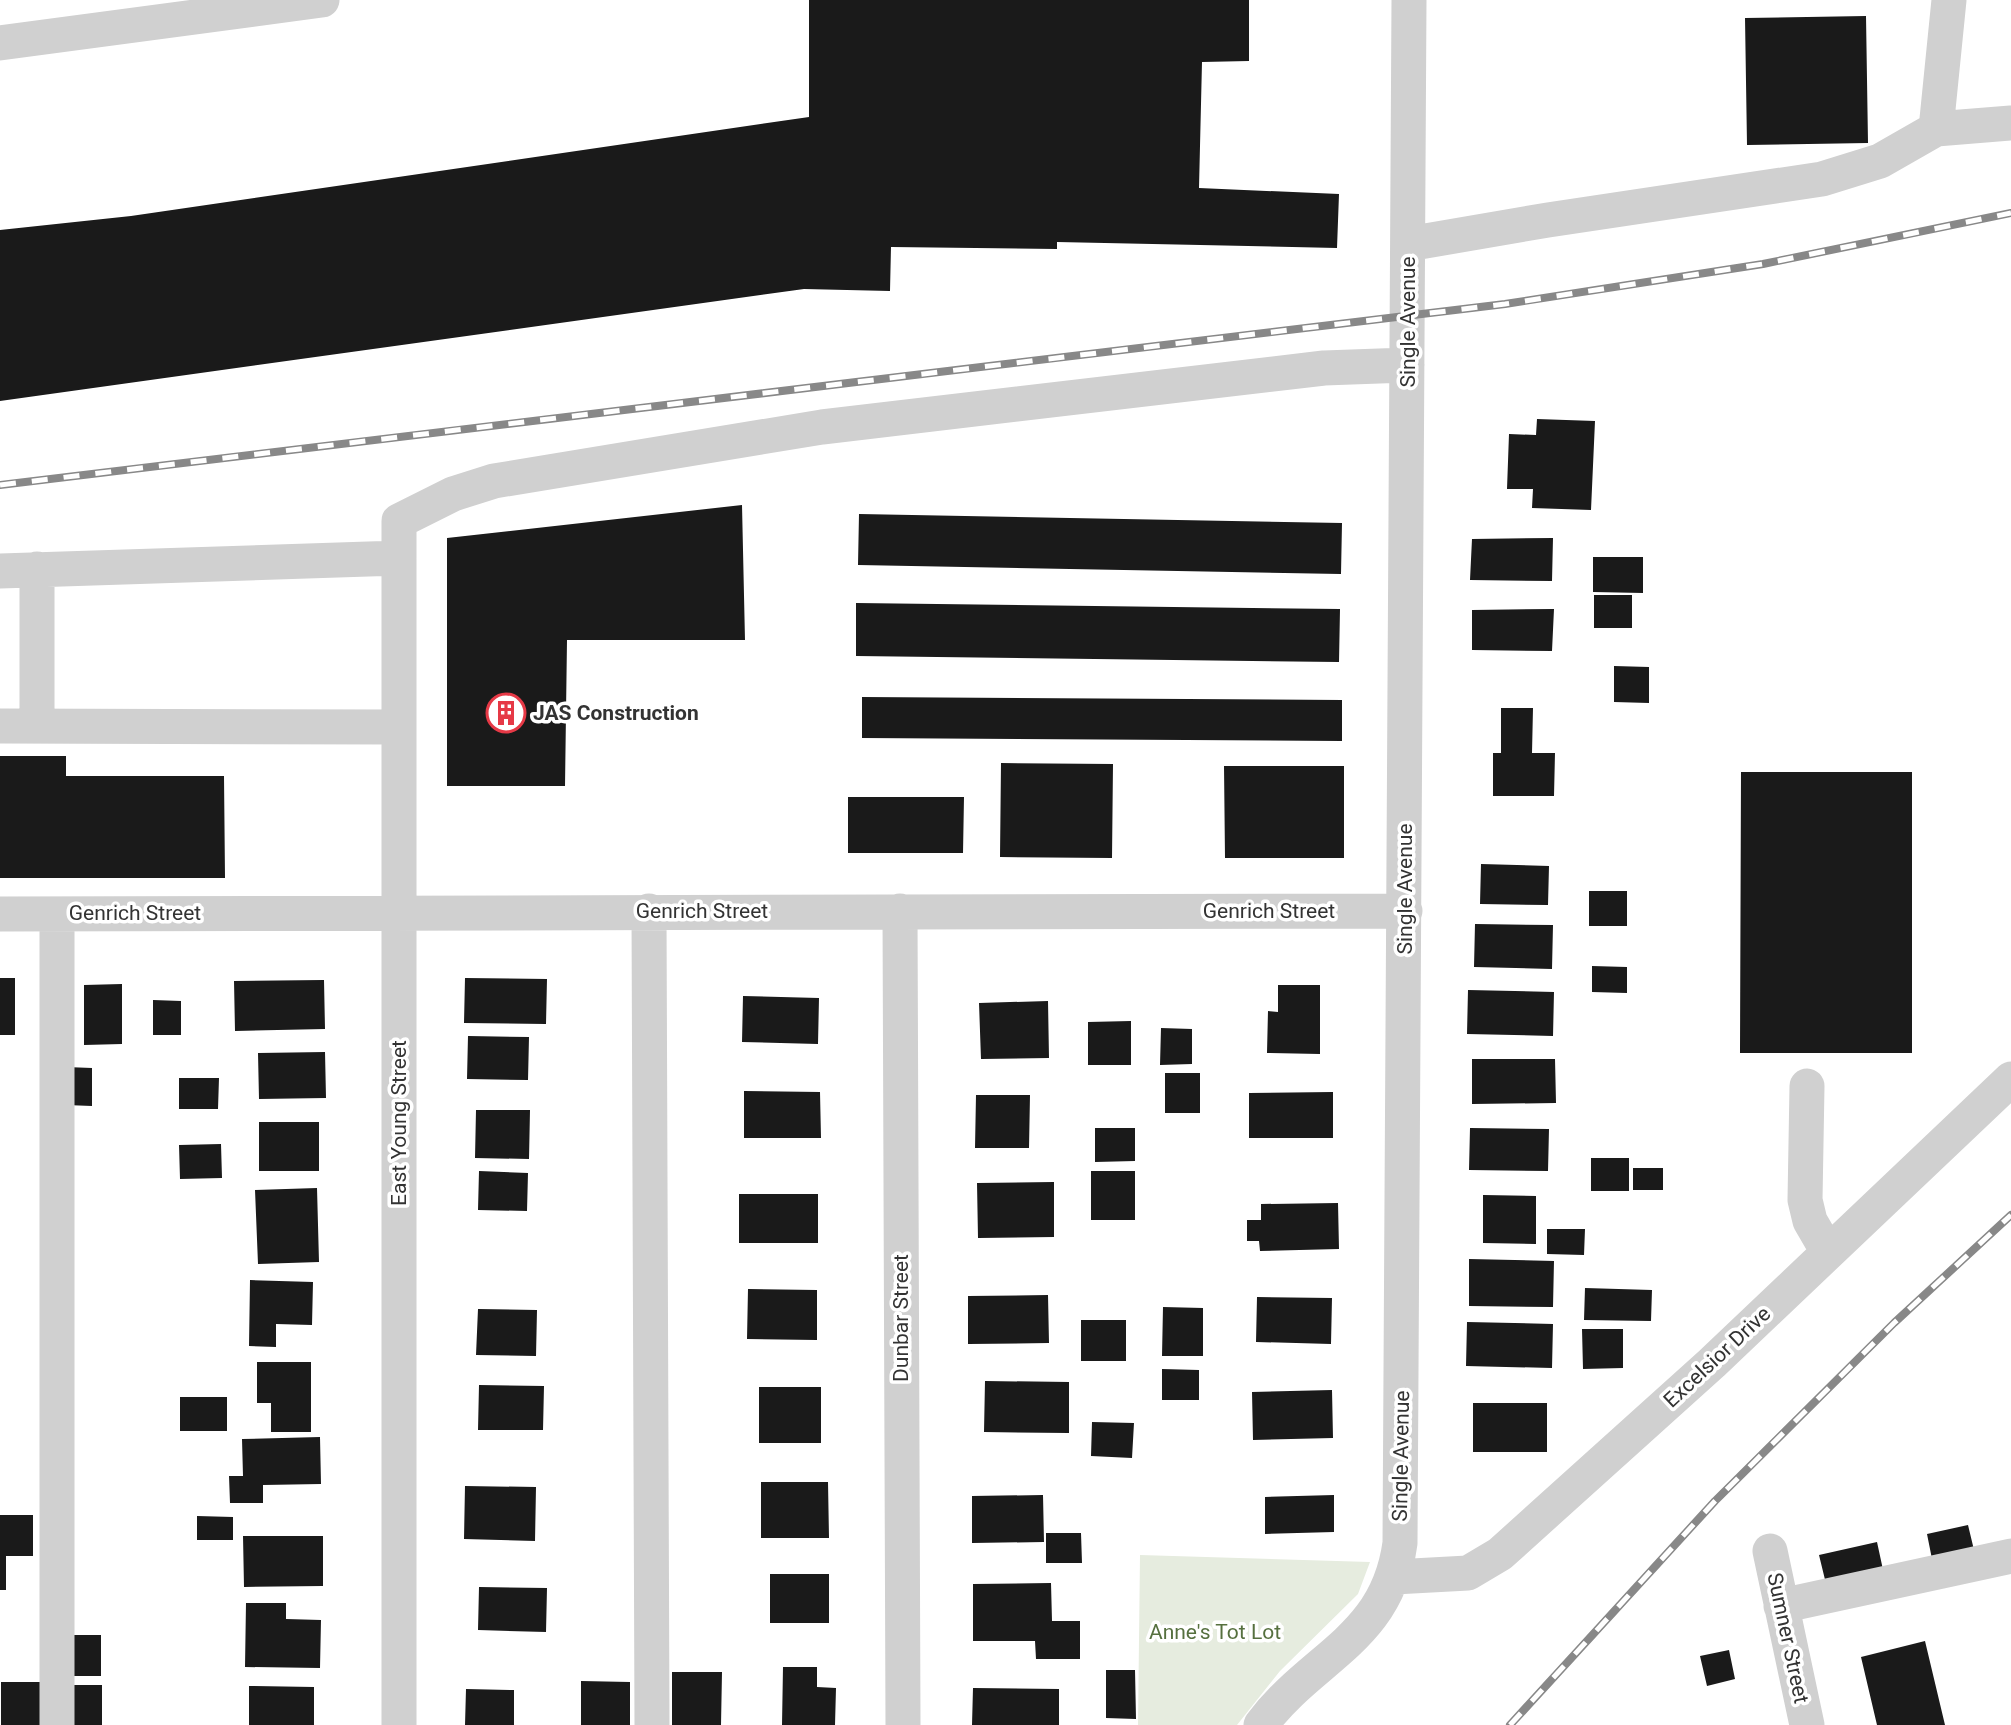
<svg xmlns="http://www.w3.org/2000/svg" width="2011" height="1725" font-family="Roboto,sans-serif">
	<style>
		.green { fill: #e6ecdf }
		.building { fill: #1a1a1a }
		.lines { fill: none; stroke-linecap: round; stroke-linejoin: round }
		.minor { stroke: #d0d0d0; stroke-width: 35 }
		.rail-casing { stroke: #888; stroke-width: 8 }
		.rail { stroke: #fff; stroke-width: 5; stroke-dasharray: 16; stroke-linecap: butt }
		.labels { text-anchor: middle; stroke-width: 7; stroke-linejoin: round; paint-order: stroke }
		.street-label { font-size: 21px; fill: #333; stroke: #fff }
		.poi-label { font-size: 21px; font-weight: bold; fill: #333; stroke: #fff; text-anchor: start }
		.park-label { font-size: 21px; fill: #56703f; stroke: #fff }
	</style>
	<rect width="100%" height="100%" fill="#fff"/>
	<!-- green -->
	<path class="green" d="M1140 1555 1370 1562 1358 1594 1280 1671 1237 1725H1138Z"/>
	<!-- building -->
	<path class="building" d="M809 0H1249V61L1202 62 1199 188 1339 194 1337 248 1057 242V249L891 247 890 291 804 289 0 401V230L131 216 809 117Z
		M1866 16 1868 143 1747 145 1745 18Z
		M1537 419 1595 421 1591 510 1532 508 1533 489H1507L1509 434 1536 435Z
		M742 505 745 640H567L565 786H447V538Z
		M859 514 1342 523 1341 574 858 565Z
		M1553 538 1552 581 1470 580 1472 539Z
		M1593 557H1643V593L1593 592Z
		M1594 595H1632V628H1594Z
		M856 603 1340 609 1339 662 856 656Z
		M1554 609 1552 651 1472 650V610Z
		M1614 666 1649 667V703L1614 702Z
		M862 697 1342 700V741L862 738Z
		M1501 708H1533L1532 753H1555L1554 796H1493V753H1501Z
		M0 756H66V776H224L225 878H0Z
		M1001 763 1113 764 1112 858 1000 857Z
		M1224 766H1344V858H1225Z
		M1741 772H1912V1053H1740Z
		M848 797H964L963 853H848Z
		M1481 864 1549 866 1548 905 1480 904Z
		M1589 891H1627V926H1589Z
		M1475 924 1553 925 1552 969 1474 967Z
		M1592 966 1627 967V993L1592 992Z
		M0 978H15V1035H0Z
		M465 978 547 979 546 1024 464 1023Z
		M324 980 325 1029 235 1031 234 981Z
		M122 984V1044L84 1045V985Z
		M1278 985H1320V1054L1267 1053 1268 1011 1278 1012Z
		M1468 990 1554 992 1553 1036 1467 1034Z
		M743 996 819 998 818 1044 742 1042Z
		M153 1000 181 1001V1035H153Z
		M1048 1001 1049 1058 981 1059 979 1003Z
		M1131 1021V1065H1088V1022Z
		M1161 1028 1192 1029V1064L1160 1065Z
		M468 1036 529 1037 528 1080 467 1079Z
		M325 1052 326 1098 259 1099 258 1053Z
		M1472 1059H1555L1556 1103 1472 1104Z
		M66 1067 92 1068V1106L66 1105Z
		M1165 1073H1200V1113H1165Z
		M179 1078H219L218 1109H179Z
		M744 1091 820 1092 821 1138H744Z
		M1333 1092V1138H1249V1093Z
		M976 1095H1030L1029 1148H975Z
		M476 1110H530L529 1159 475 1158Z
		M259 1122H319V1171H259Z
		M1095 1128H1135V1161L1095 1162Z
		M1470 1128 1549 1129 1548 1171 1469 1170Z
		M221 1144 222 1178 180 1179 179 1145Z
		M1591 1158H1629V1191H1591Z
		M1633 1168H1663V1190H1633Z
		M479 1171 528 1173 527 1211 478 1210Z
		M1091 1171H1135V1220H1091Z
		M1054 1182V1237L978 1238 977 1183Z
		M317 1188 319 1262 258 1264 255 1190Z
		M739 1194H818V1243H739Z
		M1483 1195 1536 1196V1244L1483 1243Z
		M1338 1203 1339 1249 1260 1251 1259 1241H1247V1220H1261V1204Z
		M1547 1229H1585L1584 1255 1547 1254Z
		M1469 1259 1554 1261 1553 1307 1469 1306Z
		M250 1280 313 1282 312 1325 276 1324V1347L249 1346Z
		M1585 1288 1652 1290 1651 1321 1584 1320Z
		M748 1289 817 1290V1340L747 1339Z
		M1048 1295 1049 1343 968 1344V1296Z
		M1257 1297 1332 1298 1331 1344 1256 1342Z
		M1163 1307 1203 1308V1356H1162Z
		M478 1309 537 1310 536 1356 476 1355Z
		M1081 1320H1126V1361H1081Z
		M1467 1322 1553 1324 1552 1368 1466 1366Z
		M1582 1329H1623V1368L1583 1369Z
		M257 1362H311V1432H271V1403H257Z
		M1162 1369 1199 1370V1400H1162Z
		M985 1381 1069 1382V1433L984 1432Z
		M479 1385 544 1386 543 1430H478Z
		M759 1387H821V1443H759Z
		M1332 1390 1333 1438 1253 1440 1252 1392Z
		M180 1397H227V1431H180Z
		M1473 1403H1547V1452H1473Z
		M1092 1422 1134 1423 1132 1458 1091 1456Z
		M320 1437 321 1484 263 1485V1503H230L229 1476H243L242 1439Z
		M761 1482H828L829 1538H761Z
		M465 1486 536 1487 535 1541 464 1539Z
		M1043 1495 1044 1542 972 1543V1496Z
		M1334 1495V1532L1265 1534V1497Z
		M0 1515H33V1556H6V1590H0Z
		M197 1516 233 1517V1540H197Z
		M1968 1525 1974 1550 1932 1559 1927 1534Z
		M1046 1533H1081L1082 1563H1046Z
		M243 1536H323V1586L244 1587Z
		M1877 1542 1885 1579 1828 1592 1819 1555Z
		M770 1574H829V1623H770Z
		M1051 1583 1052 1621H1080V1659H1036L1035 1641H973V1584Z
		M479 1587 547 1588 546 1632 478 1630Z
		M246 1603H286V1619L321 1620 320 1668 245 1667Z
		M66 1635H101V1676H66Z
		M1925 1641 1945 1725H1877L1861 1657Z
		M1729 1650 1735 1679 1707 1686 1700 1656Z
		M783 1667H817V1687L836 1688 835 1725H782Z
		M1106 1670H1135L1136 1719 1106 1718Z
		M672 1672H722L721 1725H672Z
		M581 1681 630 1682V1725H581Z
		M1 1682H41V1725H1Z
		M66 1685H102V1725H67Z
		M249 1686 314 1687V1725H249Z
		M973 1688 1059 1689V1725H972Z
		M466 1689 514 1690V1725H465Z"/>
	<g class="lines">
		<!-- minor -->
		<path class="minor" d="M0 43 322 0
			M1936 129 1949 0
			M1408 244 1548 220 1822 179 1880 161 1936 129 2011 123
			M37 569V726
			M0 571 399 558
			M0 726 399 727
			M649 911 652 1725
			M900 911 903 1725
			M0 914 1405 911
			M1807 1086 1805 1200 1810 1221 1828 1252
			M1770 1551 1807 1725
			M1394 1577 1468 1573 1500 1554 1712 1363 2011 1079
			M1781 1606 2011 1556
			M57 1725V914
			M399 1725V521L453 494 494 481 822 427 1324 368 1407 365
			M1261 1725C1312 1656 1387 1640 1400 1543L1409 0"/>
		<defs>
			<path id="rail" d="M0 485 1505 304 1763 264 2011 213
				M1510 1725 1715 1501 1894 1323 2011 1215"/>
		</defs>
		<!-- rail casing -->
		<use href="#rail" class="rail-casing"/>
		<!-- rail -->
		<use href="#rail" class="rail"/>
	</g>
	<!-- icons -->
	<defs>
		<symbol id="building-ring" viewBox="-11 -11 22 22"><circle r="9.5" fill="#fff" stroke="#e63946" stroke-width="1.5"/><path d="M-4-6H4V6H1V3H-1V6H-4ZM-2.5-4.3h1.7v1.8h-1.7ZM.8-4.3h1.7v1.8H.8ZM-2.5-1h1.7V.8h-1.7ZM.8-1h1.7V.8H.8Z" fill="#e63946"/></symbol>
	</defs>
	<g fill-rule="evenodd">
		<use href="#building-ring" x="484" y="691" width="44" height="44"/>
	</g>
	<g class="labels">
		<!-- street labels -->
		<g class="street-label">
			<text transform="translate(1408 322) rotate(-90)" y="7">Single Avenue</text>
			<text transform="translate(1405 889) rotate(-90)" y="7">Single Avenue</text>
			<text x="702" y="918">Genrich Street</text>
			<text x="1269" y="918">Genrich Street</text>
			<text x="135" y="920">Genrich Street</text>
			<text transform="translate(399 1123) rotate(-90)" y="7">East Young Street</text>
			<text transform="translate(901 1318) rotate(-90)" y="7">Dunbar Street</text>
			<text transform="translate(1717 1357) rotate(-43)" y="7">Excelsior Drive</text>
			<text transform="translate(1401 1456) rotate(-89)" y="7">Single Avenue</text>
			<text transform="translate(1788 1638) rotate(78)" y="7">Sumner Street</text>
		</g>
		<!-- poi labels -->
		<g class="poi-label">
			<text x="533" y="720">JAS Construction</text>
		</g>
		<!-- park labels -->
		<g class="park-label">
			<text x="1215" y="1639">Anne's Tot Lot</text>
		</g>
	</g>
</svg>
